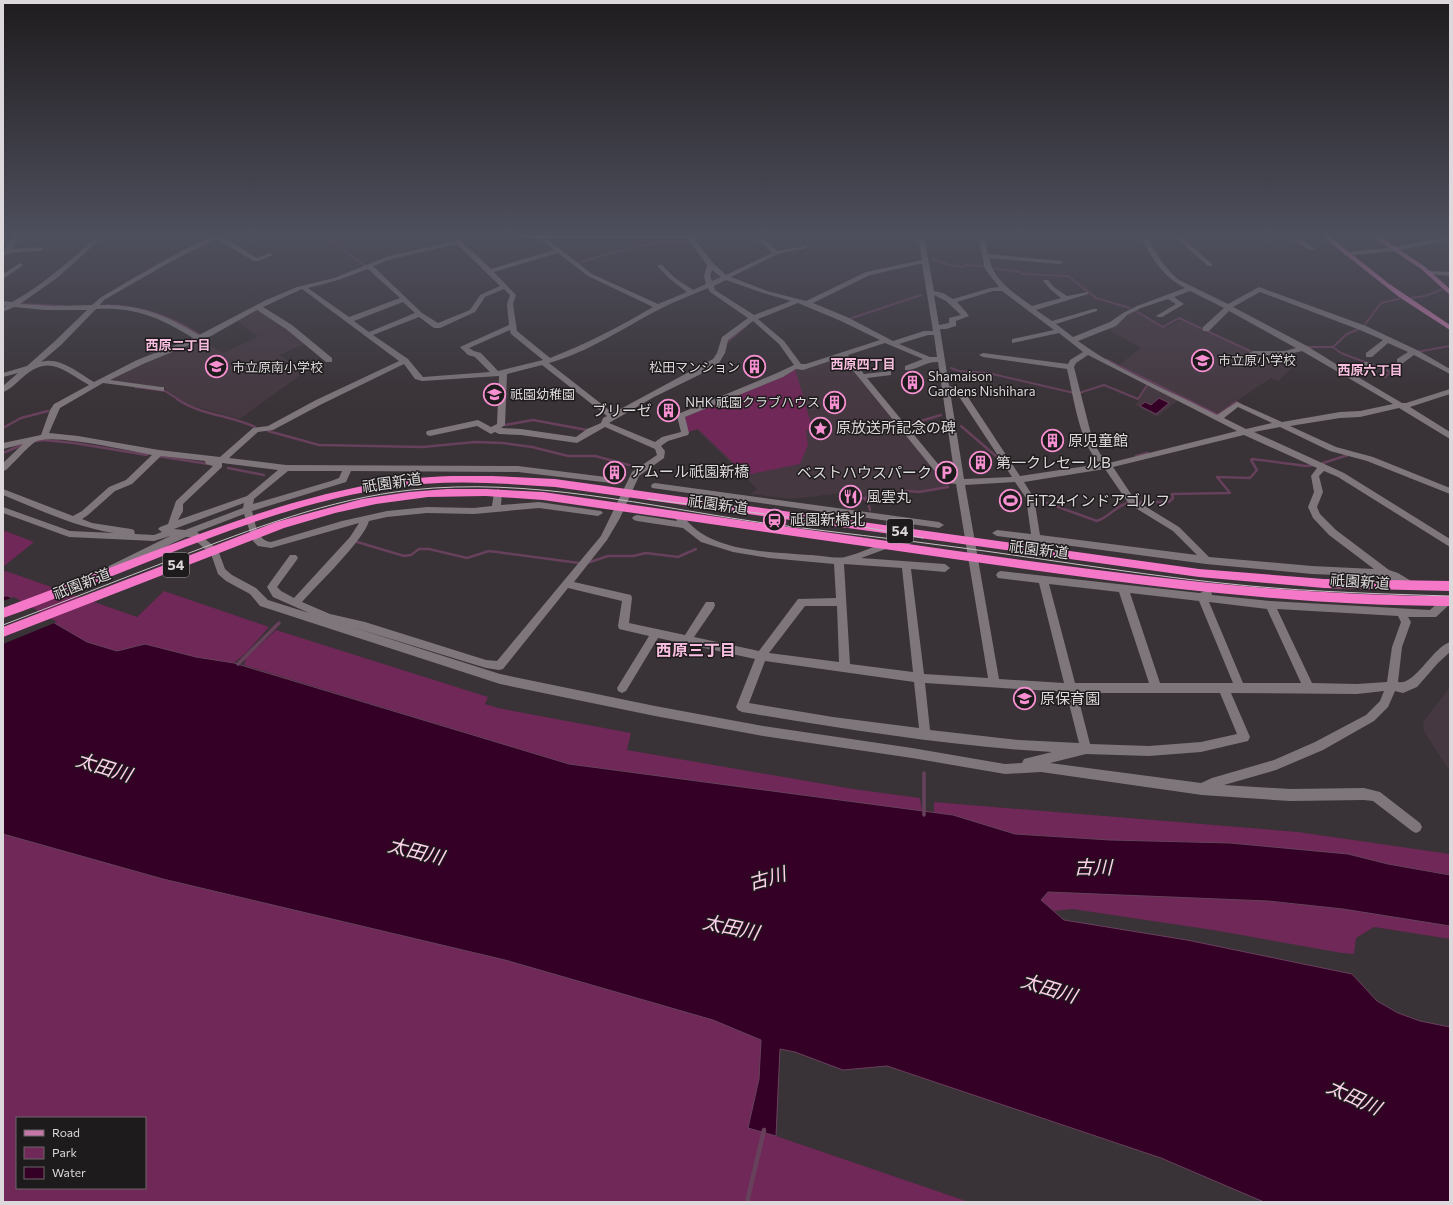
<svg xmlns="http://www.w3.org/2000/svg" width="1453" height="1205" font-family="Commissioner,'Noto Sans JP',sans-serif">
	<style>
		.built { fill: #453840 }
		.green { fill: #6f2857; fill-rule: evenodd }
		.water { fill: #350026; stroke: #67415c }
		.pier { fill: #393236 }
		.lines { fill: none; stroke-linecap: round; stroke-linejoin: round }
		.stream-far3 { stroke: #67415c; stroke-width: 2 }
		.stream-far2 { stroke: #67415c; stroke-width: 2.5 }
		.stream-far1 { stroke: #67415c; stroke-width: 3.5 }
		.stream { stroke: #67415c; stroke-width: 4.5 }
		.minor { fill: #7e767b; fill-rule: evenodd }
		.major { fill: #c577a9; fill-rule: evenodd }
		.highway { fill: #f577c8; fill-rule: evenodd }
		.tram { stroke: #c6c0c4; stroke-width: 1 }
		.labels { text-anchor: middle; stroke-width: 3; stroke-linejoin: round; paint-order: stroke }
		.far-neighbourhood-label { font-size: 13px; font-weight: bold; fill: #f8bee0; stroke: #1e1b1c }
		.far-poi-label { font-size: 13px; fill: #ddd8db; stroke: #1e1b1c; text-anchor: start }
		.shield { fill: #1e1b1c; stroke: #a49fa2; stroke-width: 1 }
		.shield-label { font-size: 14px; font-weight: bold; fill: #ddd8db }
		.poi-label { font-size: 15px; fill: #ddd8db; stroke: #1e1b1c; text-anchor: start }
		.street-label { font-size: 15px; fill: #ddd8db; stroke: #1e1b1c }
		.neighbourhood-label { font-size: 16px; font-weight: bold; fill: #f8bee0; stroke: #1e1b1c }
		.near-water-label { font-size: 19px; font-style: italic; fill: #ffd2ec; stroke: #1e1b1c }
	</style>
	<rect width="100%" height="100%" fill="#393236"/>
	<!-- built -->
	<path class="built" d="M258 309 281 324 304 344 279 355 302 370 306 371 240 419 185 404 168 393 165 388 107 380 200 339 223 353 251 340 258 336 237 321Z
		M1134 311 1165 328 1181 320 1258 356 1267 355 1293 367 1278 381 1271 378 1217 414 1119 365 1141 348 1106 328Z
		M841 357 844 358 949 486 919 491 911 490 865 497 860 491 792 499 750 494 757 489 696 429 688 432 685 417 784 376 796 368Z
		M1149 385 1179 400 1157 417 1135 405Z
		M1450 687V772L1424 731 1423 722Z"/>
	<!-- green -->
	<path class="green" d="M795 369 812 427 806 431 808 445 800 464 746 475 698 429 688 432 685 417 785 376Z
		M3 530 34 542 3 567Z
		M3 570 137 617 164 591 269 627 247 652 234 663 196 657 145 644 117 651 87 642 9 596H3Z
		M276 630 488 697 485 704 498 708 631 733 627 750 853 789 920 798 922 811 569 764 244 665 246 658Z
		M934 802 1298 832 1450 854V875L1388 864 1348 854 1230 843 1110 840 1015 834 953 815 934 813Z
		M3 834 163 879 505 960 713 1020 761 1040 759 1079 748 1128 776 1136 969 1202H3ZM17 1118H145V1188H17Z
		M1048 892 1268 901 1343 909 1450 926V939L1374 927 1356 938 1354 954 1342 953 1213 930 1072 909 1054 911 1041 900Z"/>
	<!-- water -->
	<path class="water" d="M1159 398 1169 403 1156 414 1140 406 1145 402 1151 405Z
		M3 596H8L87 642 117 651 145 644 196 657 234 663 569 764 953 815 1015 834 1110 840 1230 843 1348 854 1388 864 1450 875V926L1343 909 1268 901 1048 892 1041 900 1064 920 1187 940 1352 974 1377 1001 1398 1013 1420 1021 1450 1027V1202H1264L1161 1158 887 1066 843 1070 795 1052 780 1049 776 1136 748 1128 759 1079 761 1040 713 1020 505 960 163 879 3 834Z"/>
	<!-- pier -->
	<path class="pier" d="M14 597 57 622 3 644V601Z"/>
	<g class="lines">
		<!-- stream-far3 -->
		<path class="stream-far3" d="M324 236 328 239
			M330 240 364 265
			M669 241 692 242
			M470 250 488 267
			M932 259 949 265 965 267V265L985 266
			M387 260 412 254
			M575 261 577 263 615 252 660 242
			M989 268 1021 272 1022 274 1068 276 1096 298 1130 308
			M313 286 342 278
			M1410 298 1425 296 1443 289
			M21 304 63 306
			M107 305C141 306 171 316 200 335
			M1134 310 1163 327 1179 318 1250 351
			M849 319 921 295
			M1363 327 1381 303 1399 299
			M726 343 746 326
			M1305 347H1333L1347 334 1361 328
			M1334 348 1341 353 1391 372 1403 362
			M1417 352 1450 346
			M1107 360 1188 400
			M951 368 959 371 988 373 1074 393
			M1385 377 1391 372
			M135 387 165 391 179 400
			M1079 393 1104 385 1138 399 1148 384"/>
		<!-- stream-far2 -->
		<path class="stream-far2" d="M177 399C200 415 230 415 255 427
			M1186 399 1218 415 1236 402 1240 404
			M505 425 533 420 587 430
			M904 426 941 415
			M961 426 1004 463
			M3 428 21 418 48 411
			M268 431 319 445 423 447 475 442 503 443 532 447 568 456H595L640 468
			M36 441 43 440 74 443 147 455
			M3 453 22 445
			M157 456 209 464
			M1136 456 1148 453
			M1323 463 1348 455
			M228 468 264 475
			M867 502 864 498 908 491 919 492 948 487
			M1135 502H1169L1173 498 1172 494 1230 493 1217 477 1250 478 1257 470 1251 460 1252 459 1306 466 1315 465
			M1047 503 1097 521C1109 517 1117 505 1130 502
			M869 506 870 510
			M354 541 404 556 411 555 419 549H429L467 558 489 551 579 563
			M587 563 608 556H633L646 553 678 557 696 549"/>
		<!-- stream-far1 -->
		<path class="stream-far1" d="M238 664 279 623
			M924 773V815"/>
		<!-- stream -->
		<path class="stream" d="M747 1202 764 1130"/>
		<!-- minor -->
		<path class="minor" d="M13 236H19L12 249 41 247 44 249 41 251 10 253 7 255H3V252Z
			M97 236H104L57 278 20 304 54 306 92 305 100 298C117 288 207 233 220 236 227 238 248 253 257 258L270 253 273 255 258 261H254L216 239 172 261 104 300 100 305C139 304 166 315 199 335L266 300 297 287 334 278 389 256 456 241 458 236H464L461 242 491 269 554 250 536 236H543L592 274 658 304 687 292 671 280 658 267V265H662L675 278 693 290 706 284 704 276 707 265 689 240V236H695V240L714 264 726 275 772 253 754 236H761L777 251 806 246V248L778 254 731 277 767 291 806 301 866 272 922 260 918 236H924L934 291 943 293 953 299 990 288 999 287 985 269 978 236H984L988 254 1062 261V263L1060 264 989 258C994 281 1014 293 1032 306L1061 298 1051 290 1043 281 1044 280H1048L1055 288 1067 296 1088 292V294L1036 310 1052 321 1093 309H1097V311L1056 324 1073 337 1110 322 1123 313 1137 306 1185 288C1162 276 1152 258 1140 236H1146C1156 253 1164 268 1179 280L1228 304 1259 287 1366 326 1419 351 1450 369V374L1414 355 1403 363H1397V359L1408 352 1388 343 1372 357H1366V353L1383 340 1360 330 1260 292 1233 307 1307 346 1352 374 1365 362H1371V366L1358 377 1402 403H1406L1450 389V394L1410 407 1450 432V439L1399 408 1360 417 1340 418 1290 426 1336 447 1373 457 1450 488V494L1367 461 1330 451 1280 427 1254 432 1344 473 1450 539V547L1338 477 1324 471 1319 476 1323 492 1317 507 1320 514 1336 530 1389 570 1398 573 1416 584 1418 587 1416 590H1410L1386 577 1312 574 1206 564 997 536 992 533 997 530 1031 534 1026 498 1015 482 965 485 999 679 1064 683 1039 583 998 578 996 575 998 572 1001 571 1200 593 1207 590 1211 591 1212 595 1270 601 1430 610 1443 598H1450V604L1436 617H1408L1411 622 1402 647 1398 682C1415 686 1432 648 1450 642V652L1438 663 1417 687 1403 693 1395 691 1388 707 1374 721 1323 750 1276 770 1224 785 1290 789 1364 788 1380 792 1420 823 1422 827 1420 831 1416 833 1412 831 1373 801 1364 800 1290 801 1202 795 1041 772 1005 774 912 758 763 736 655 716 500 684 260 606 250 594 226 581 218 574 211 554 191 537H186L173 543 115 572H109L107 569 109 566 170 536 154 541 69 537 3 513V507L70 531 114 533C75 527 40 510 3 495V489L73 516 82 511 109 487 126 480 152 455C129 451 56 434 37 441 30 444 13 464 6 470L3 471V463L23 444 3 449V443L41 435 50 410 54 404 89 385C63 370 49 354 23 377 17 382 10 390 3 392V386L18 373 3 377V373L27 366 55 341 87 310H45L14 307 3 312V307L6 306 3 305V301L12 302C43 285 71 260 97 236ZM457 244 500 286 480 295 470 310 438 323 422 313 373 266 393 258ZM558 253 588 276 653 307C619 327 586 344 550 358L517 331 513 304 516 295 494 272ZM919 264H922L933 331H924L893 341 847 317 813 303 870 275ZM368 269 400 298 349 317 308 288 338 280ZM712 270 721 277 712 281 710 276ZM726 280 763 293 791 301 754 315 715 290 714 286ZM708 288 710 292 748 318 722 337 717 353 713 359 613 413 549 363C589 352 623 328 660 309 675 301 692 295 708 288ZM302 289 399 361 316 400 268 426 253 428 220 457 159 450 78 436 49 433 60 408 103 383 164 391V387H161L110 380 143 364 211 336 257 310 286 329 326 362H332V358L292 325 263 307ZM504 289 510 295 507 304 509 325 460 347 468 355 475 357 490 372 423 377 408 359 373 335 419 317 434 328H440L475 312 485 297ZM993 291H1002L1054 330 1012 339V343L1059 333 1083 352 1070 360 1068 364 983 353 979 355 983 357 1067 369C1074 398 1079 443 1100 464L1020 476 964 391 949 386 940 329H946L956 326V321L969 316 966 312 957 302ZM1190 291 1224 308 1203 327V331H1209L1229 311 1296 348 1285 351H1253L1249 353 1250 355H1285L1302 351 1393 404 1360 411 1340 412 1282 422 1237 402 1217 415C1173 392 1117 370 1078 341L1116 326 1127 315 1141 308 1168 299 1176 304 1156 316 1158 317H1162L1184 304 1174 297ZM934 295 946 301 961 315 949 318V323L939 325ZM403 302 415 313 369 332 354 321ZM798 303 841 321 880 340 806 364H801L784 341 758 319ZM96 309C135 307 159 317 193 338L137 360 94 382C79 373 59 356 41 362L61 345ZM753 321 779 344 794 365 777 373 678 414 677 416 681 432 662 437 655 442 609 423 654 397 699 375 719 363 725 353 728 340ZM510 330 511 334 543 360 498 371 481 353 474 351 469 348ZM928 335H934L937 357H930L899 344ZM885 343 923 359 905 366V370C916 371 926 361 938 362L955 478 948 476 867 378 891 375V371L864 374 848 355ZM1088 355 1237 431 1109 463 1101 455 1093 442 1074 367 1076 363ZM842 357 942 480 947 483 956 484 988 678 924 674 911 569 945 572 950 568 945 564 861 558 894 546 896 544 894 542 891 541C876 545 861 553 845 557 837 559 818 555 809 555 766 551 707 553 681 513L678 512 673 515 677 521 637 515 634 516 632 518 634 520 637 521 683 528 701 542 733 552 769 558 834 564 836 598 798 599 759 651 694 637 714 608 715 605 714 602H706L685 635 629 623 632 598 631 595 574 582 607 540 620 518 639 476 664 458 665 451 661 446 668 441 688 435 689 433 685 417 783 377 796 369 803 370ZM404 364 415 379 422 381 499 376 497 424 491 427 478 420 427 431 426 433 427 435 430 436 477 426 491 434 495 432 499 434 521 435 577 443 605 427 655 449 657 455 632 472 601 536 497 661 486 660 365 622 330 614 302 602C317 585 364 540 369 521L387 517 427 513 474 514 539 508 598 516 603 513 601 511 539 502 501 505 502 492 498 489 494 492 492 506 474 508 427 507 387 511 342 521 271 542C256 540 256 524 252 511L346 482 351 471 518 472 611 483 615 480 614 478 518 466 286 465 229 458 258 432 273 430 322 404ZM542 365 607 416 603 418 601 423 587 429 576 437 521 429 501 428 505 425 507 374ZM950 391 958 395 1012 477 964 479ZM1238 407 1272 423 1246 429 1224 418ZM1244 435 1317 468 1311 476 1314 492 1308 507 1313 518 1329 535 1374 569 1312 566 1209 557 1179 527 1135 500 1113 467ZM161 456 205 461 206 464 213 466 176 501 168 524 160 527 158 529 162 532 154 535 135 534 134 530 131 529 92 523 82 519 88 515 115 491 132 484ZM222 463 278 470 247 496 178 520 183 511V504L222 467ZM1105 469 1129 504 1173 531 1197 555 1040 535 1034 498 1024 482ZM288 471H342L339 478 331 481 253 504 254 499ZM244 503 243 508 185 530 174 529ZM244 514 253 541 258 546 271 548 359 523 350 537 294 598 281 591 277 587 296 561 298 558 296 555H290L269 584 267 587 273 597 309 613 268 600 256 588 232 575 225 569 218 550 197 532ZM844 564 902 568 913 672 850 664ZM1049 584 1119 592 1149 683H1075ZM568 588 622 601 618 626 619 629 649 636 617 688 618 691 622 693 626 691 658 638 755 659 736 707 738 710 742 712C844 729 948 746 1052 752L1024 759 1022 763 1005 764 912 748 763 726 655 706 500 674 352 627 486 668 499 670 503 669ZM1130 593 1199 601 1233 683H1160ZM1209 602 1267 609 1301 683H1243ZM805 606H837L839 662 769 653ZM1277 609 1398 616 1401 622 1392 647 1387 682 1357 684 1312 683ZM765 661 914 682 919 728 833 717 749 703ZM925 683 1066 692 1079 743 1019 740 930 730ZM1384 691 1380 701 1366 715 1315 742 1274 760 1212 778 1201 783 1050 763 1086 754 1149 756 1201 752 1248 741 1250 737 1231 693 1357 694ZM1077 693H1220L1237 734 1201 742 1149 746 1090 744Z
			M1174 236H1181L1212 264V266H1208Z
			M1286 236H1294L1316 249 1311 250Z
			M1450 236V240L1395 251 1346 256 1343 254 1346 252 1395 247Z
			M20 263 23 265 22 266 3 279V274Z
			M1430 271 1450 272V276L1428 274 1427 273Z
			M655 483 939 522 944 525 939 528 652 488 651 486 652 484Z"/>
		<!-- major -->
		<path class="major" d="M1322 236H1329L1388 283 1450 325V330L1399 297Z
			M1371 236H1379L1424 266 1450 289V295L1420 268Z"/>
		<!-- highway -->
		<path class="highway" d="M520 236H699L695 238H524Z
			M451 476H492L555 479 1199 569 1324 579 1450 581V591L1324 588 1199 577 555 487C500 483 444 479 389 488 281 504 175 552 74 591 50 600 27 610 3 618V608C59 587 114 566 170 545 261 511 353 479 451 476Z
			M447 489H486L543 492C681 512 819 531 957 551 1120 574 1285 596 1450 596V606C1287 606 1123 583 961 560 822 540 682 520 543 500L486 496 428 497 376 504 335 513 284 528 3 637V627L276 522 362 499 409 492Z"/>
		<!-- tram -->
		<path class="tram" d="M648 499 858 526 923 538
			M3 625C61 603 118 580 176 558 252 529 329 499 411 490 530 477 647 506 764 523 830 532 897 539 963 548 1059 561 1154 577 1250 586 1316 592 1383 594 1450 596"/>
	</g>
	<!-- sky -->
	<linearGradient id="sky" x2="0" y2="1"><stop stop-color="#1f1c1e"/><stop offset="0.58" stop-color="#4e4f5d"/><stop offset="1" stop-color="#4e4f5d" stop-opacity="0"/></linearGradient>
	<rect width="1453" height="405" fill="url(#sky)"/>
	<!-- icons -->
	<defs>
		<symbol id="school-ring" viewBox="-11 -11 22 22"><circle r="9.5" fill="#1e1b1c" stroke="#f690d0" stroke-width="1.5"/><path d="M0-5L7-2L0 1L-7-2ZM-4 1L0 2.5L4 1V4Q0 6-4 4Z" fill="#f690d0"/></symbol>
		<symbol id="building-ring" viewBox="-11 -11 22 22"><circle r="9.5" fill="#1e1b1c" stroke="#f690d0" stroke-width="1.5"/><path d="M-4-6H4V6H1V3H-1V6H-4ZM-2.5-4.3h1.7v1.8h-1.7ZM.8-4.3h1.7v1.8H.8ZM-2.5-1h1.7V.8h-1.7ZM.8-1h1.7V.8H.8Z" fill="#f690d0"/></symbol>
		<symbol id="sight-ring" viewBox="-11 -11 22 22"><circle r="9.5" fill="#1e1b1c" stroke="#f690d0" stroke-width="1.5"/><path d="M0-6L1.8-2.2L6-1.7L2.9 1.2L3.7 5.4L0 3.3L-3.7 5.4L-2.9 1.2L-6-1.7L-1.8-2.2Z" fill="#f690d0"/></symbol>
		<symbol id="parking-ring" viewBox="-11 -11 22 22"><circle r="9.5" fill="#1e1b1c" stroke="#f690d0" stroke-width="1.5"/><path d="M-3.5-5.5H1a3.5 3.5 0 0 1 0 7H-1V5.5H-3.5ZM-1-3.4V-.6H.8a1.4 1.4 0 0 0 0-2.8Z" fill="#f690d0"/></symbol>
		<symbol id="restaurant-ring" viewBox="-11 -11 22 22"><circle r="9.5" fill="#1e1b1c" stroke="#f690d0" stroke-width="1.5"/><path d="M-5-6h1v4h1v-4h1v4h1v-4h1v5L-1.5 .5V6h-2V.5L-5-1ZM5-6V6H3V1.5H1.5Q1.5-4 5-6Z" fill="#f690d0"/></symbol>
		<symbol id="stadium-ring" viewBox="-11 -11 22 22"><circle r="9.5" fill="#1e1b1c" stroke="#f690d0" stroke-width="1.5"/><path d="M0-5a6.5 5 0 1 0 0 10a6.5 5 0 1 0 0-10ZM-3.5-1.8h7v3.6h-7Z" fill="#f690d0"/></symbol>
		<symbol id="station-ring" viewBox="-11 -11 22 22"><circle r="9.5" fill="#1e1b1c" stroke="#f690d0" stroke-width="1.5"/><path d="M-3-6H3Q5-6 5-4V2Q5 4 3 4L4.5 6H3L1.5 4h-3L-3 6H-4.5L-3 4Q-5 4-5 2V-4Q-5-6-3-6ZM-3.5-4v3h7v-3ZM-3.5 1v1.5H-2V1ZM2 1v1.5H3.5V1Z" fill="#f690d0"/></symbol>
	</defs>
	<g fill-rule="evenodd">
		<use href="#school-ring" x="1190" y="348" width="25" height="25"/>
		<use href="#school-ring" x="204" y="354" width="25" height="25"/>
		<use href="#building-ring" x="742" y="354" width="25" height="25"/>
		<use href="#building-ring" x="900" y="370" width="25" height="25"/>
		<use href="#school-ring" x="482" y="382" width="25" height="25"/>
		<use href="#building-ring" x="822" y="390" width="25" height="25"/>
		<use href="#building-ring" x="656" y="398" width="25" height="25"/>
		<use href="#sight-ring" x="808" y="416" width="25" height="25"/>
		<use href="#building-ring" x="1040" y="428" width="25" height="25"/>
		<use href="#building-ring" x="968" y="450" width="25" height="25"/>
		<use href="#building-ring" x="602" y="460" width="25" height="25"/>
		<use href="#parking-ring" x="934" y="460" width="25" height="25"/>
		<use href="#restaurant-ring" x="838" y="484" width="25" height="25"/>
		<use href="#stadium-ring" x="998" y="488" width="25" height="25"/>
		<use href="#station-ring" x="762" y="508" width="25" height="25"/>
		<use href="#school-ring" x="1012" y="686" width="25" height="25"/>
	</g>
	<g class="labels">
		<!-- far-neighbourhood labels -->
		<g class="far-neighbourhood-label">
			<text x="178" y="350">西原二丁目</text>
			<text x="863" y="369">西原四丁目</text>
			<text x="1370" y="375">西原六丁目</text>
		</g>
		<!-- far-poi labels -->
		<g class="far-poi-label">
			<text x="1218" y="365">市立原小学校</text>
			<text x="232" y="372">市立原南小学校</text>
			<text x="740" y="372" text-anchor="end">松田マンション</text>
			<text x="928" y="381">Shamaison<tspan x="928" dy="15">Gardens Nishihara</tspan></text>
			<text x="510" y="399">祇園幼稚園</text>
			<text x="820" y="407" text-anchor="end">NHK 祇園クラブハウス</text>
		</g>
		<!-- shield labels -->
		<g class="shield">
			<rect x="887" y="519" width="26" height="24" rx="3"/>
			<rect x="163" y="553" width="26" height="24" rx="3"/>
		</g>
		<g class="shield-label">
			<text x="900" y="536">54</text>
			<text x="176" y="570">54</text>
		</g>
		<!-- poi labels -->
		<g class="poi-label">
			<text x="652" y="416" text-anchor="end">ブリーゼ</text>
			<text x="836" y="433">原放送所記念の碑</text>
			<text x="1068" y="446">原児童館</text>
			<text x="996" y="468">第一クレセールB</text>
			<text x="630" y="477">アムール祇園新橋</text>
			<text x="932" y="478" text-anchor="end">ベストハウスパーク</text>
			<text x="866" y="502">風雲丸</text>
			<text x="1026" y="506">FiT24インドアゴルフ</text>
			<text x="790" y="525">祗園新橋北</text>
			<text x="1040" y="704">原保育園</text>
		</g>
		<!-- street labels -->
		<g class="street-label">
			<text transform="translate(392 483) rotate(-8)" y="5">祇園新道</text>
			<text transform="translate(718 505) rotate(8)" y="5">祇園新道</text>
			<text transform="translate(1039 550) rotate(7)" y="5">祇園新道</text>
			<text transform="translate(1360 582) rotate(4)" y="5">祇園新道</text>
			<text transform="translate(82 584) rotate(-21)" y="5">祇園新道</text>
		</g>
		<!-- neighbourhood labels -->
		<g class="neighbourhood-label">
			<text x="696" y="656">西原三丁目</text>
		</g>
		<!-- near-water labels -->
		<g class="near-water-label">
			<text transform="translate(104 767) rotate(17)" y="7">太田川</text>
			<text transform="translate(416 851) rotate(14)" y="7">太田川</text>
			<text x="1093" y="874">古川</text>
			<text transform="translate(767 878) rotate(-16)" y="7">古川</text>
			<text transform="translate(731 927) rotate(12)" y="7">太田川</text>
			<text transform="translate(1049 988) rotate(17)" y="7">太田川</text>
			<text transform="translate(1354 1097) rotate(25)" y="7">太田川</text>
		</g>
	</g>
	<!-- border -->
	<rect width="1453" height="1205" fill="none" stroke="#ddd8db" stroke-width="8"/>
	<!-- legend -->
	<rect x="16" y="1117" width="130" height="72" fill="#1e1b1c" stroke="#6a6768"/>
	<rect x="24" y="1130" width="20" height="6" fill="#c577a9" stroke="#6a6768"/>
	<text x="52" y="1137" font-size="12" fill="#ddd8db">Road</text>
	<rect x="24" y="1147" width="20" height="12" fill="#6f2857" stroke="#6a6768"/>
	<text x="52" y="1157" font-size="12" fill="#ddd8db">Park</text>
	<rect x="24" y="1167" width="20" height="12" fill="#350026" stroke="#6a6768"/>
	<text x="52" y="1177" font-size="12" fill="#ddd8db">Water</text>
</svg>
